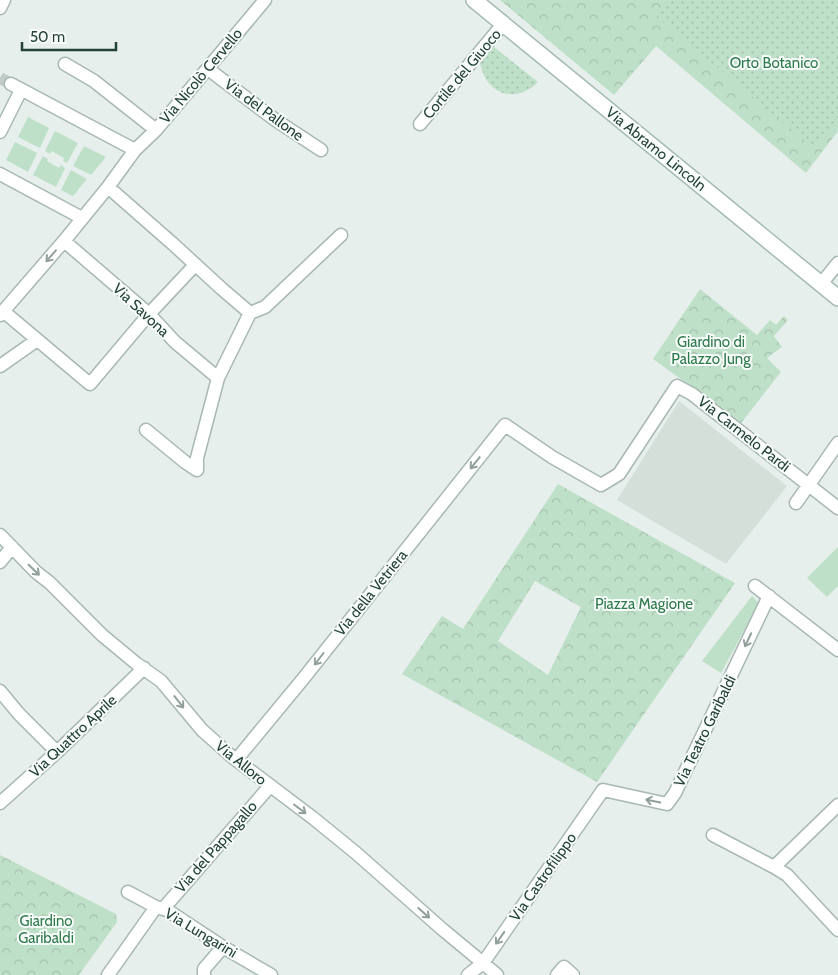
<svg xmlns="http://www.w3.org/2000/svg" width="838" height="975" font-family="Cabin,sans-serif">
	<style>
		.built { fill: #d4dfda }
		.grass { fill: #bfe0c8 }
		.park { fill: url(#park-crowns); fill-rule: evenodd }
		.garden { fill: url(#garden-dots) }
		.lines { fill: none; stroke-linecap: round; stroke-linejoin: round }
		.street-tunnel { stroke: #bfccc8; stroke-width: 12; stroke-dasharray: 12 6; stroke-linecap: butt }
		.street-casing { stroke: #a8b8b2; stroke-width: 15 }
		.secondary-casing { stroke: #a4bbb3; stroke-width: 18 }
		.street { stroke: #fff; stroke-width: 12 }
		.secondary { stroke: #fff; stroke-width: 15 }
		.oneway { stroke: #92a09c }
		.labels { text-anchor: middle; stroke-width: 4; stroke-linejoin: round; paint-order: stroke }
		.park-label { font-size: 15px; fill: #2d7a4b; stroke: #f7fbf9 }
		.street-label { font-size: 15px; fill: #24423a; stroke: #f7fbf9 }
	</style>
	<defs>
		<pattern id="park-crowns" width="20" height="18" patternUnits="userSpaceOnUse" patternTransform="scale(1.25)"><rect width="20" height="18" fill="#bfe0c8"/><path d="M2 6a3 3 0 1 1 6 0M12 15a3 3 0 1 1 6 0" fill="none" stroke="#a4c1ad"/></pattern>
		<pattern id="garden-dots" width="8" height="8" patternUnits="userSpaceOnUse" patternTransform="scale(1.25)"><rect width="8" height="8" fill="#bfe0c8"/><path d="M2 2h.1M6 6h.1" fill="none" stroke="#a4c1ad" stroke-width="1.8" stroke-linecap="round"/></pattern>
	</defs>
	<rect width="100%" height="100%" fill="#e6efeb"/>
	<!-- built -->
	<path class="built" d="M679 401 787 486 726 564 617 500Z"/>
	<!-- grass -->
	<path class="grass" d="M28 117 49 128 40 148 18 137Z
		M55 131 78 143 67 163 63 161 64 158 52 151 50 154 45 151Z
		M15 142 37 153 28 172 6 160Z
		M84 146 106 157 91 175 73 166Z
		M43 156 48 159 47 161 59 168 61 165 65 168 56 187 33 175Z
		M71 170 87 179 73 196 61 190Z
		M838 547V586L827 597 807 578Z
		M752 596 759 603 721 673 702 661Z"/>
	<!-- park -->
	<path class="park" d="M500 0H838V131L806 173 656 46 614 95Z
		M700 289 757 335 770 320 776 325 784 316 788 320 774 336 782 347 767 358 781 372 741 423 653 359Z
		M558 484 735 583 597 782 402 674 442 616 463 629ZM535 581 581 607 548 675 498 641Z
		M0 855 116 914 117 922 79 975H0Z"/>
	<!-- garden -->
	<path class="garden" d="M667 0H838V117L814 148 654 15Z
		M494 47 538 82C515 105 486 94 480 63Z"/>
	<g class="lines">
		<!-- street-tunnel -->
		<path class="street-tunnel" d="M0 78 11 84"/>
		<defs>
			<path id="street" d="M0 8 4 0
				M65 64 94 81 156 130
				M208 69 274 119 321 150
				M11 84 135 150
				M420 124 503 24
				M0 132 21 90
				M0 174 82 218
				M108 187 173 244 222 289 250 313
				M64 241 149 314 175 342 218 378
				M821 284 838 263
				M3 311 90 384 149 314 195 265
				M250 313 265 307 341 235
				M0 315 64 241 108 187 135 150 156 130 265 0
				M0 366 37 340
				M146 430 185 462 197 470V458L218 378 250 313
				M796 503 838 443
				M0 535 36 572 50 583 102 635 137 664 161 681 202 730 231 756 313 818 356 853 442 929 483 963 497 975
				M0 562 12 547
				M755 586 838 650
				M0 691 19 714 57 752
				M236 760 303 679 505 425 552 457 601 485 619 474 677 386 692 394 838 508
				M0 803 57 752 144 668
				M713 835 774 867 787 875 838 930
				M774 867 838 805
				M128 892 156 907 167 910 223 947 271 975
				M163 909 270 786
				M108 975 156 907
				M204 975V969L223 947
				M468 975 483 963 603 790 667 804 675 793 769 596
				M557 975 564 967 573 975"/>
			<path id="secondary" d="M474 0 838 298"/>
		</defs>
		<!-- street casing -->
		<use href="#street" class="street-casing"/>
		<!-- secondary casing -->
		<use href="#secondary" class="secondary-casing"/>
		<!-- street -->
		<use href="#street" class="street"/>
		<!-- secondary -->
		<use href="#secondary" class="secondary"/>
	</g>
	<!-- one-way arrows -->
	<defs><path id="oneway-shaft" d="M-6 0H5M1.5-3L5.5 0L1.5 3" fill="none" stroke-width="1.6" stroke-linecap="round" stroke-linejoin="round" transform="scale(1.25)"/></defs>
	<g class="oneway">
		<use href="#oneway-shaft" transform="translate(51 256) rotate(131)"/>
		<use href="#oneway-shaft" transform="translate(475 463) rotate(129)"/>
		<use href="#oneway-shaft" transform="translate(34 570) rotate(44)"/>
		<use href="#oneway-shaft" transform="translate(748 640) rotate(115)"/>
		<use href="#oneway-shaft" transform="translate(319 659) rotate(127)"/>
		<use href="#oneway-shaft" transform="translate(179 702) rotate(52)"/>
		<use href="#oneway-shaft" transform="translate(653 801) rotate(-168)"/>
		<use href="#oneway-shaft" transform="translate(300 809) rotate(37)"/>
		<use href="#oneway-shaft" transform="translate(424 913) rotate(42)"/>
		<use href="#oneway-shaft" transform="translate(500 938) rotate(125)"/>
	</g>
	<g class="labels">
		<!-- park labels -->
		<g class="park-label">
			<text x="774" y="68">Orto Botanico</text>
			<text x="711" y="347">Giardino di<tspan x="711" dy="17">Palazzo Jung</tspan></text>
			<text x="644" y="609">Piazza Magione</text>
			<text x="46" y="926">Giardino<tspan x="46" dy="17">Garibaldi</tspan></text>
		</g>
		<!-- street labels -->
		<g class="street-label">
			<text transform="translate(462 74) rotate(-50)" y="5">Cortile del Giuoco</text>
			<text transform="translate(201 76) rotate(-50)" y="5">Via Nicolò Cervello</text>
			<text transform="translate(264 110) rotate(36)" y="5">Via del Pallone</text>
			<text transform="translate(656 149) rotate(39)" y="5">Via Abramo Lincoln</text>
			<text transform="translate(141 310) rotate(43)" y="5">Via Savona</text>
			<text transform="translate(744 434) rotate(38)" y="5">Via Carmelo Pardi</text>
			<text transform="translate(371 593) rotate(-51)" y="5">Via della Vetriera</text>
			<text transform="translate(705 731) rotate(-64)" y="5">Via Teatro Garibaldi</text>
			<text transform="translate(73 736) rotate(-43)" y="5">Via Quattro Aprile</text>
			<text transform="translate(241 763) rotate(39)" y="5">Via Alloro</text>
			<text transform="translate(216 847) rotate(-49)" y="5">Via del Pappagallo</text>
			<text transform="translate(543 877) rotate(-55)" y="5">Via Castrofilippo</text>
			<text transform="translate(201 933) rotate(31)" y="5">Via Lungarini</text>
		</g>
	</g>
	<!-- scale -->
	<path d="M22 42v8h94v-8" fill="none" stroke="#24423a" stroke-width="2.5"/>
	<text x="30" y="42" font-size="15" fill="#24423a" stroke="#f7fbf9" stroke-width="4" paint-order="stroke">50 m</text>
</svg>
